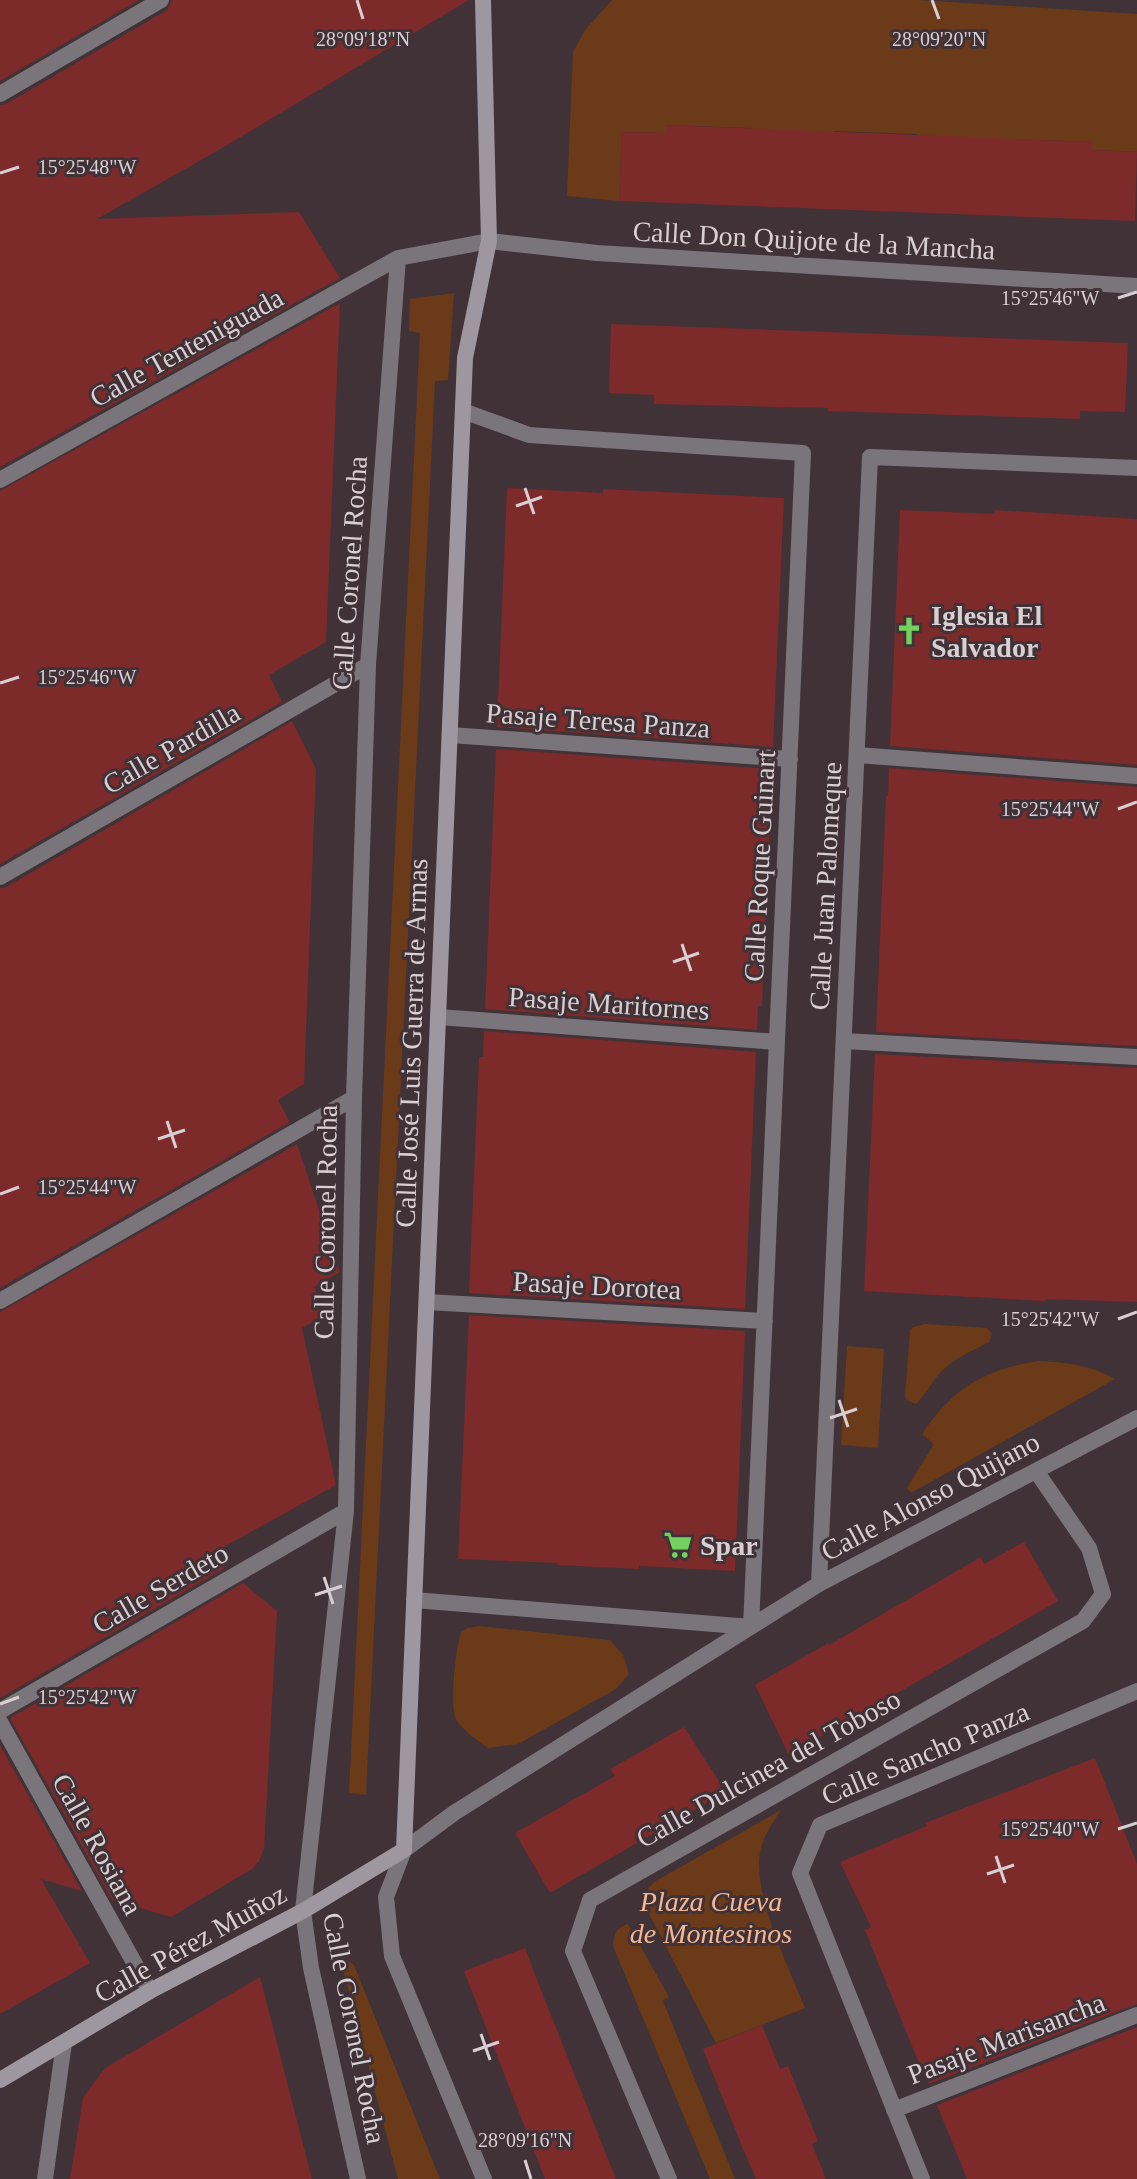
<svg xmlns="http://www.w3.org/2000/svg" width="1137" height="2179" font-family="'Times New Roman',serif">
	<style>
		.garden { fill: #6b3a18 }
		.building { fill: #7d2a2b }
		.lines { fill: none; stroke-linecap: round; stroke-linejoin: round }
		.street { stroke: #79757a; stroke-width: 16 }
		.secondary { stroke: #9f979f; stroke-width: 16 }
		.ticks { fill: none; stroke: #d8cfd2; stroke-width: 3 }
		.labels { text-anchor: middle; stroke-width: 6; stroke-linejoin: round; paint-order: stroke }
		.street-label { font-size: 28px; fill: #d8cfd2; stroke: #403237 }
		.poi-label { font-size: 28px; font-weight: bold; fill: #d8cfd2; stroke: #403237; text-anchor: start }
		.park-label { font-size: 28px; font-style: italic; fill: #f4b792; stroke: #403237 }
		.ticks-label { font-size: 20px; text-anchor: middle; fill: #d8cfd2; stroke: #403237; stroke-width: 6; stroke-linejoin: round; paint-order: stroke }
	</style>
	<rect width="100%" height="100%" fill="#403237"/>
	<!-- garden -->
	<path class="garden" d="M612 0H918L1137 14V152L1092 150V142L1008 139 917 142V134L834 131 833 139 751 136 750 128 666 125V133L622 132 619 201 567 196 573 52 585 30Z
		M454 293 448 380 435 381 366 1795 349 1793 420 333 409 331 410 299Z
		M925 1324 987 1328 992 1334 989 1342C974 1350 957 1357 944 1369 933 1379 926 1394 916 1404L906 1400 905 1396 910 1331 913 1327Z
		M847 1346 884 1349 878 1448 841 1445Z
		M1038 1361C1065 1362 1091 1365 1115 1379L911 1493 907 1488 934 1444 922 1434C953 1388 983 1370 1038 1361Z
		M479 1626 610 1640 623 1655 629 1674 616 1689 518 1744 488 1748C477 1740 463 1731 456 1719 449 1706 456 1647 461 1632L467 1628Z
		M781 1810C773 1822 765 1834 761 1848 750 1890 789 1968 805 2008L716 2043 646 1908 645 1899 647 1890 654 1882Z
		M628 1924 669 1997 663 2001 735 2179H710L613 1946C614 1933 616 1928 628 1924Z
		M347 1960 354 1965 440 2179H398L343 1969Z"/>
	<!-- building -->
	<path class="building" d="M0 0H139L0 81Z
		M172 0H469L224 147 97 219 299 212 340 278 0 467V105L6 104 167 10Z
		M666 125 1092 142V150L1137 152 1135 221 619 201 622 132 666 133Z
		M340 303 326 642 269 675 282 702 0 864V491Z
		M611 324 1128 343 1125 412 1080 411V419L828 411V408L654 404V395L609 393Z
		M507 488 603 493V489L784 498 773 747 497 727Z
		M900 510 995 514V510L1137 519V765L890 746Z
		M292 721 316 769 304 1084 278 1100 290 1122 0 1288V888L6 887Z
		M496 749 772 769 762 1006H758L757 1030 485 1009Z
		M889 768 1137 787V1046L876 1032 886 796H888Z
		M484 1031 756 1052 745 1309 469 1293 479 1057H483Z
		M875 1054 1137 1068V1302L1045 1299V1301L864 1291Z
		M297 1144 340 1272 314 1287 328 1313 302 1328 336 1485 209 1555 225 1568 0 1698V1312Z
		M469 1315 745 1331 735 1571 639 1566V1569L557 1565V1563L458 1559Z
		M1024 1542 1058 1601 789 1755 755 1685 828 1643 829 1645 981 1557 984 1564Z
		M243 1583 277 1611 264 1849 259 1861 252 1869 171 1917 112 1900 10 1718Z
		M684 1727 726 1792 550 1893 515 1833 615 1776 610 1769Z
		M0 1745 82 1891 41 1879 90 1963 0 2014Z
		M1095 1758 1137 1864V2004L929 2084 922 2065 920 2066 865 1930 871 1927 840 1862 927 1826 925 1823Z
		M525 1948 537 1980 616 2179H545L464 1971Z
		M260 1977 312 2179H70L83 2098 105 2068Z
		M762 2025 780 2069 788 2066 818 2141 812 2144 826 2179H756L741 2144 703 2049Z
		M1137 2027V2179H967L937 2105Z"/>
	<g class="lines">
		<!-- street -->
		<path class="street" d="M0 94 161 0
			M0 480 398 258 489 241 597 253 1137 286
			M450 735 790 759
			M857 755 1137 776
			M0 877 368 665
			M438 1017 777 1042
			M844 1041 1137 1057
			M0 1301 354 1098
			M427 1302 765 1321
			M819 1584 870 457 1137 468
			M414 1600 751 1627 803 453 529 435 463 411
			M0 1711 346 1511
			M0 1722 150 1991
			M894 2110 1137 2015
			M45 2179 64 2043
			M358 2179 311 1968 303 1911 346 1511 354 1098 368 665 398 258
			M484 2179 392 1956 386 1897 404 1850 454 1813 819 1584 1137 1418
			M669 2179 573 1951 590 1900 1083 1621 1103 1594 1089 1548 1036 1471
			M922 2179 800 1873 820 1825 1137 1691"/>
		<!-- secondary -->
		<path class="secondary" d="M0 2080 150 1991 303 1911 404 1850 465 358 489 241 483 0"/>
	</g>
	<!-- ticks -->
	<path class="ticks" d="M357 0 363 19M932 0 939 19M0 173 19 167M1118 298 1137 292M525 488 534 514M516 506 542 497M0 683 19 677M1118 809 1137 802M682 944 691 971M673 962 699 953M167 1121 176 1148M158 1139 185 1130M0 1194 19 1187M1118 1319 1137 1312M839 1400 848 1427M830 1418 857 1409M324 1577 333 1604M315 1595 342 1586M0 1704 19 1697M1118 1829 1137 1823M996 1856 1005 1883M987 1874 1014 1865M481 2034 490 2060M473 2051 499 2042M525 2160 531 2179"/>
	<!-- icons -->
	<defs>
		<symbol id="church-bare" viewBox="-9 -9 18 18"><path d="M-1.2-6h2.4v3.5h3.3v2.4h-3.3V6h-2.4V-.1h-3.3v-2.4h3.3Z" fill="#72d25d" stroke="#403237" stroke-width="2.5" paint-order="stroke"/></symbol>
		<symbol id="supermarket-bare" viewBox="-9 -9 18 18"><path d="M-6-5.5h2.5l.6 2H6L4.5 2H-2.5L-4.4-4H-6ZM-1.5 3.2a1.3 1.3 0 1 0 .1 0ZM3 3.2a1.3 1.3 0 1 0 .1 0Z" fill="#72d25d" stroke="#403237" stroke-width="2.5" paint-order="stroke"/></symbol>
	</defs>
	<g fill-rule="evenodd">
		<use href="#church-bare" x="889" y="611" width="40" height="40"/>
		<use href="#supermarket-bare" x="658" y="1525" width="40" height="40"/>
	</g>
	<g class="labels">
		<!-- street labels -->
		<g class="street-label">
			<text transform="translate(814 240) rotate(3)" y="10">Calle Don Quijote de la Mancha</text>
			<text transform="translate(186 347) rotate(-29)" y="10">Calle Tenteniguada</text>
			<text transform="translate(349 573) rotate(-86)" y="10">Calle Coronel Rocha</text>
			<text transform="translate(598 720) rotate(4)" y="10">Pasaje Teresa Panza</text>
			<text transform="translate(171 748) rotate(-30)" y="10">Calle Pardilla</text>
			<text transform="translate(759 866) rotate(-87)" y="10">Calle Roque Guinart</text>
			<text transform="translate(825 886) rotate(-87)" y="10">Calle Juan Palomeque</text>
			<text transform="translate(609 1003) rotate(4)" y="10">Pasaje Maritornes</text>
			<text transform="translate(411 1043) rotate(-88)" y="10">Calle José Luis Guerra de Armas</text>
			<text transform="translate(325 1222) rotate(-89)" y="10">Calle Coronel Rocha</text>
			<text transform="translate(597 1285) rotate(3)" y="10">Pasaje Dorotea</text>
			<text transform="translate(930 1496) rotate(-28)" y="10">Calle Alonso Quijano</text>
			<text transform="translate(160 1588) rotate(-30)" y="10">Calle Serdeto</text>
			<text transform="translate(925 1753) rotate(-23)" y="10">Calle Sancho Panza</text>
			<text transform="translate(768 1768) rotate(-29)" y="10">Calle Dulcinea del Toboso</text>
			<text transform="translate(98 1844) rotate(61)" y="10">Calle Rosiana</text>
			<text transform="translate(190 1943) rotate(-29)" y="10">Calle Pérez Muñoz</text>
			<text transform="translate(355 2028) rotate(79)" y="10">Calle Coronel Rocha</text>
			<text transform="translate(1006 2038) rotate(-21)" y="10">Pasaje Marisancha</text>
		</g>
		<!-- poi labels -->
		<g class="poi-label">
			<text x="931" y="625">Iglesia El<tspan x="931" dy="32">Salvador</tspan></text>
			<text x="700" y="1555">Spar</text>
		</g>
		<!-- park labels -->
		<g class="park-label">
			<text x="711" y="1911">Plaza Cueva<tspan x="711" dy="32">de Montesinos</tspan></text>
		</g>
	</g>
	<g class="ticks-label">
		<text x="939" y="46">28°09'20"N</text>
		<text x="363" y="46">28°09'18"N</text>
		<text x="87" y="174">15°25'48"W</text>
		<text x="1050" y="305">15°25'46"W</text>
		<text x="87" y="684">15°25'46"W</text>
		<text x="1050" y="816">15°25'44"W</text>
		<text x="87" y="1194">15°25'44"W</text>
		<text x="1050" y="1326">15°25'42"W</text>
		<text x="87" y="1704">15°25'42"W</text>
		<text x="1050" y="1836">15°25'40"W</text>
		<text x="525" y="2147">28°09'16"N</text>
	</g>
</svg>
